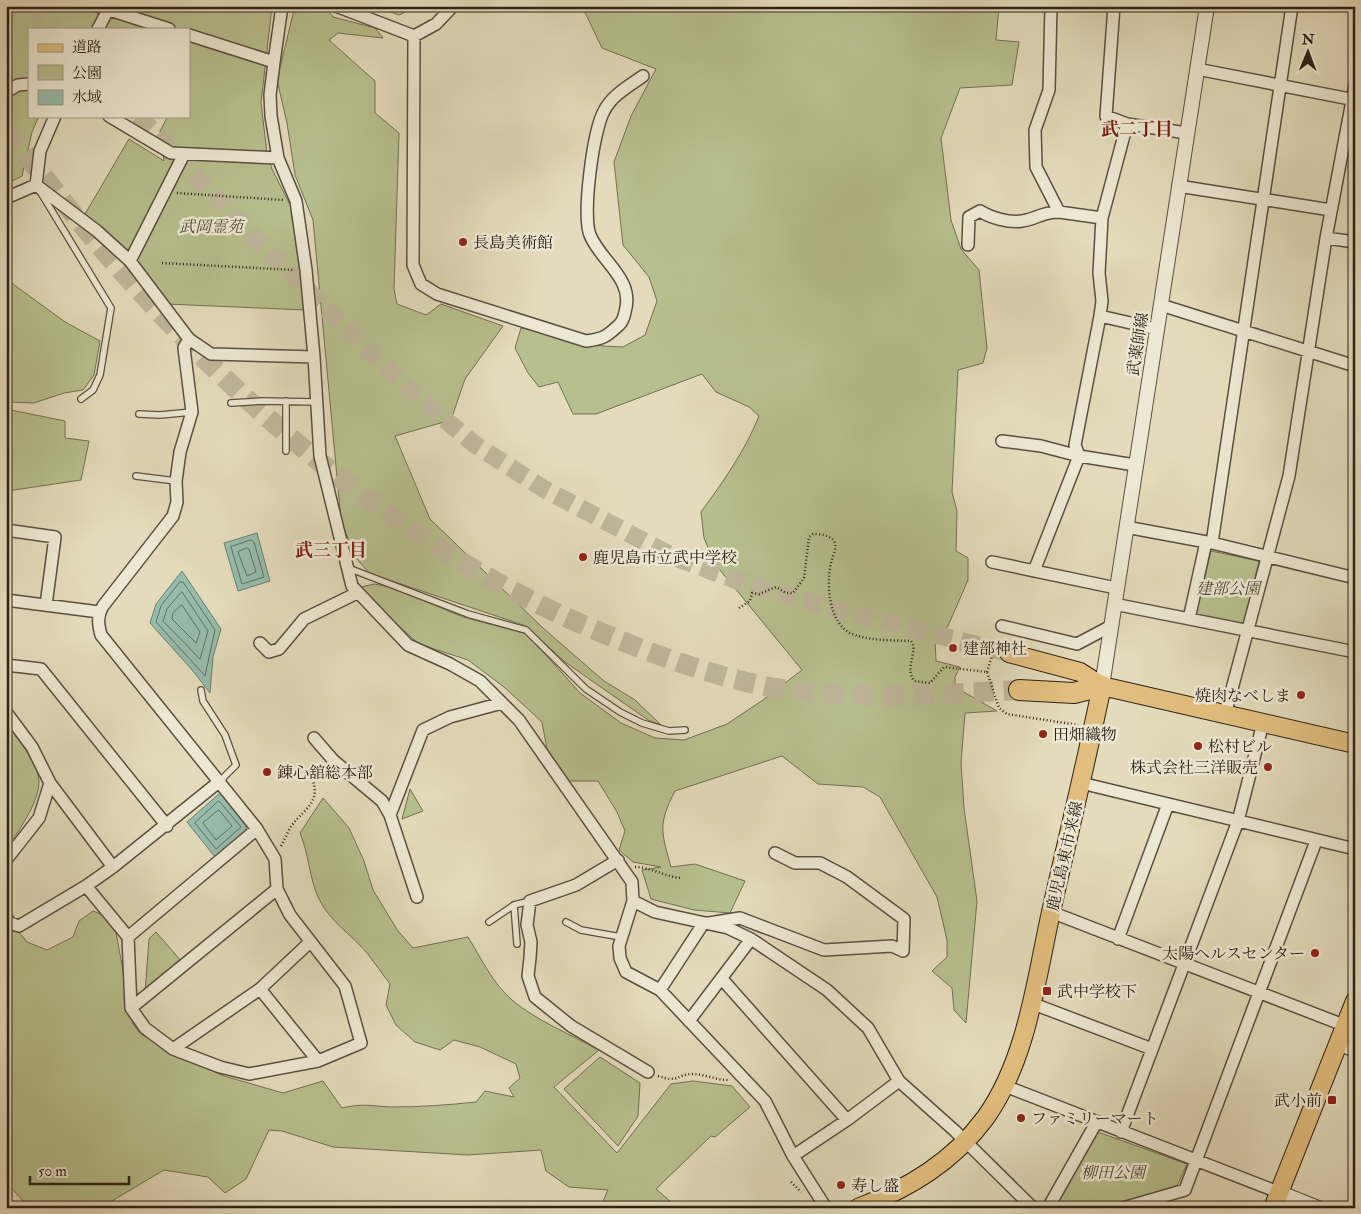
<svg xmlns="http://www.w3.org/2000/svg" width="1361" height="1214" font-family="'IM FELL Double Pica','Noto Serif JP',serif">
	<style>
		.green { fill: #b7bf8e; stroke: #727053 }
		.water { fill: #96bcab; stroke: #6c7e70 }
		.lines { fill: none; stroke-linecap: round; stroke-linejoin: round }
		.shore { stroke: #616f62; stroke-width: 1 }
		.trunk-tunnel { stroke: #beb69a; stroke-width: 18; stroke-dasharray: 18 9; stroke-linecap: butt }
		.motorway-tunnel { stroke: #beb69a; stroke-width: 20; stroke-dasharray: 20 10; stroke-linecap: butt }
		.service-casing { stroke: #5a5041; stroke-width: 8 }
		.minor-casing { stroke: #5a5041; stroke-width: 14 }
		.tertiary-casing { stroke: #5a5041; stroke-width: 16 }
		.primary-casing { stroke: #2c2218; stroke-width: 20 }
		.trunk-casing { stroke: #2c2218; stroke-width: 20 }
		.motorway-casing { stroke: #2c2218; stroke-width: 22 }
		.path { stroke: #2c2218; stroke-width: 2.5; stroke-dasharray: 1 2.5; stroke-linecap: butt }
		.service { stroke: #ede8d3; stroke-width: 5.5 }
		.minor { stroke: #ede8d3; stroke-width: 11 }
		.tertiary { stroke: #ede8d3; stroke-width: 14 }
		.primary { stroke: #e2be7e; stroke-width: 18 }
		.trunk { stroke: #e2be7e; stroke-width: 18 }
		.motorway { stroke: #e2be7e; stroke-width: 20 }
		.poi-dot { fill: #8f2418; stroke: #ede8d3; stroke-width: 2 }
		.labels { text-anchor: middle; stroke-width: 5; stroke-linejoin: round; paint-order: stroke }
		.park-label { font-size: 16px; font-style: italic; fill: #4f4936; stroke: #ede8d3 }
		.poi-label { font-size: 16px; fill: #2c2218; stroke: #ede8d3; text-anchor: start }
		.street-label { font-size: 16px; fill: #2c2218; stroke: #ede8d3 }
		.neighbourhood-label { font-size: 18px; font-weight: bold; fill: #7a1f14; stroke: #ede8d3 }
	</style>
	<rect width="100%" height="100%" fill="#e3dbbb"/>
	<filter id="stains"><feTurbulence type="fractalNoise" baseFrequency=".004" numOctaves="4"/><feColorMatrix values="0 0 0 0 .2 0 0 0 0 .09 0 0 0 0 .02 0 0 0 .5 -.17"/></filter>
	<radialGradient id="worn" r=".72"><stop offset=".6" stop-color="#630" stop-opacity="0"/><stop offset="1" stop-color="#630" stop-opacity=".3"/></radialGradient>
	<!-- green -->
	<path class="green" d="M6 6H272L261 103 267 153 272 169 291 207 305 310 166 304 117 241 85 214 129 139 164 161 160 131 168 116H189V29H29V116H39L32 132 22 176 6 184Z
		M295 6H324L333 17 375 28 383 38 338 33 329 40 375 81V113L399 133 394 289 397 304 426 315 441 304 503 326 465 379 451 420 395 436 430 519 543 628 604 681 635 700 661 725 648 720 565 662 526 626 389 580 373 577 355 557 341 520 313 220 295 175 287 123 277 80Z
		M374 6H419L399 15Z
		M582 6H999L996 40 1019 42 1012 85 960 88 941 138 951 220 961 249 979 270 987 348 983 363 958 370 952 492 957 511 956 551 968 558V580L948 626 935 639 936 661 960 667 955 677V687L997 711 965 713 961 763 964 808 977 901 966 1023 954 1010 952 988 932 971 947 957V940L937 897 880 797 863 787 818 784 782 756 675 791C658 824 661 831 671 867L695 864 745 881 730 913 694 910 651 899 642 870 661 867 633 862 619 850 625 831 617 812 598 781H569L547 749 542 722 504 687 468 660 419 644 384 613 361 587 374 584 391 587 463 617 527 634 580 693 621 723 655 738 684 740 727 724 763 700 802 670 715 564 704 538 701 512C723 482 745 451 759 416L749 407 716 392 702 374 596 414H573L558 382 539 387 528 373 515 348 521 328 603 346 623 347 645 335 657 301 649 277 623 245 614 162 631 116 656 69 602 48Z
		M6 279 65 322 100 341 94 375 83 390 64 393 34 403 6 402Z
		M6 409 65 421V438L89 441 81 480 14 490 6 489Z
		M1211 551 1259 561 1244 626 1196 614Z
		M6 724C17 737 39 764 39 782 39 802 18 833 6 848Z
		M410 789 423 811 402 819Z
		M323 798 349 828 364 861 373 890 398 931 413 948 468 937C481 958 493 984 512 1000 537 1021 570 1034 599 1050L554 1087 617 1153 671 1084 693 1081 732 1086 750 1107 715 1137 711 1136 656 1189 678 1208H600L608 1190 569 1187 546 1171 541 1150 468 1155 333 1147 282 1131 269 1130 246 1179 225 1193 208 1177 164 1170 100 1208H42L23 1201 6 1182V916L27 942 47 950 73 937 79 921 93 911C105 915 111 921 116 933L133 1024 141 1034 176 1055 224 1076 283 1093 323 1081 342 1108C363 1103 371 1106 391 1107 420 1107 448 1105 476 1102L485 1091 514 1097 509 1088 520 1078 516 1064 480 1047 454 1040 440 1050 415 1042 396 1025 386 1005 390 984C382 974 375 963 367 953 351 934 330 922 319 899 309 878 309 854 300 833Z
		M156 932 182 962 145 993 149 939Z
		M600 1057 640 1083 638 1116 618 1146 564 1089Z
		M1098 1132 1187 1164 1177 1186 1105 1208H1055Z"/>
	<!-- water -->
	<path class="water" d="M257 533 270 581 238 591 224 543Z
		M182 571 221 629 213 657 210 693 193 671 150 623 156 604Z
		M220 793 246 824V830L215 857 187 822Z"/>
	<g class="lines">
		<!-- shore -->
		<path class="shore" d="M251 540 254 542 264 577 242 584 231 547Z
			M247 548 249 549 256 572 247 576 238 552Z
			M180 582H183L215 630 205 676 156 622 161 606Z
			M182 592 208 631 200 659 163 621 167 609Z
			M182 605 200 632 196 643 172 619 173 613Z
			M219 801 241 827 216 849 195 823Z
			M219 810 232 826 216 840 203 823Z"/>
		<!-- trunk-tunnel -->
		<path class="trunk-tunnel" d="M32 6 54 29
			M138 116 252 235 399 381 474 444 544 489 674 557 741 582 849 613 1009 653"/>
		<!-- motorway-tunnel -->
		<path class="motorway-tunnel" d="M6 130C41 172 74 217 110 258 246 413 404 549 595 630 652 654 714 677 775 688 856 701 938 694 1019 690"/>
		<defs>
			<path id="service" d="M41 193 111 308 100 375 93 390 81 399
				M286 401V451
				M231 403 262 401 317 402
				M139 414 160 415 192 412
				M136 476 176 481
				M348 568 468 614 526 630 586 689 620 712 642 723 669 731 685 730
				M201 690 203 701 225 735 236 765 220 781
				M514 905 517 944
				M489 922 514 905 530 901
				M566 922 581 930 621 937"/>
			<path id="minor" d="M97 6 169 29
				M336 6 414 36 436 24 453 6
				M1051 6 1049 90 1035 130 1036 167 1059 212 1102 218 1127 124
				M1114 6 1106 116 1127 124 1187 133
				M98 29 110 6
				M189 35 274 62 270 95 271 116 278 158 296 201 306 270 314 357 320 456 352 586 408 645 450 664 480 681 519 720 632 882 633 901 619 946 620 958 626 972 660 990 765 1101 793 1156 826 1208
				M414 36 413 265 421 284 437 294 586 341C603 339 606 337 619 325 623 321 624 318 625 312 635 279 601 262 590 235 582 215 593 131 604 111 612 95 629 86 643 76
				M274 62 282 6
				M1197 69 1355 100
				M6 92 18 85 29 84
				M55 116 40 151 36 185 97 231 130 261 189 339 211 354 314 357
				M109 116 171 153 278 158
				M1178 186 1331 210
				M6 198 36 185
				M1102 218 1099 273 1102 301 1100 316 1157 329
				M1326 238 1355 242
				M968 245 969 217 980 211C991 218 1009 223 1022 221 1036 219 1042 212 1059 212
				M130 261 184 154
				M1161 305 1355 366
				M1100 316 1075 445 1079 456 1135 465
				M1002 441 1041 446 1079 456 1034 571
				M1126 527 1212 543 1355 578
				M6 530 55 537 46 605
				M1212 543 1292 6
				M992 562 1116 588
				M6 600 99 612
				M1114 604 1355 652
				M1189 619 1206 542
				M1002 626 1077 644 1111 626
				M260 643 269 652 279 649 304 619 357 593
				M6 665 41 669 167 826
				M6 712 32 747 50 783 39 818 6 860
				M1225 715 1289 476 1326 238 1355 85
				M314 738 334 761 382 801 390 815
				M50 783 113 867
				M1081 783 1355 849
				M618 860 576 885 530 901 527 925 531 942 530 958 528 976 535 997 571 1026 648 1072
				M86 886 128 937 131 1008 145 1028 173 1049 220 1067 249 1074 318 1061 361 1043 345 986 290 915 277 889 275 859 257 829 101 635C98 624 97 616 103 606L173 516 177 502 176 481 180 452 192 412 184 348 189 339
				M417 897 390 815 423 730 450 717 502 703
				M633 901 655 912 728 928 751 939 827 990 868 1028 899 1081 955 1131 1033 1208
				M1051 912 1346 1026
				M6 917 10 923 19 926 86 886 113 867 220 781
				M128 937 257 829
				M1118 939 1168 804
				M722 979 847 1120
				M260 989 318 1061
				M660 990 703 924 740 918 824 950 892 946 903 951 904 919 847 877 820 863H795L775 853
				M1031 1003 1152 1049
				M131 1008 277 889
				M689 1021 751 939
				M1338 1045 1355 1051
				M173 1049 260 989 310 942
				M1005 1086 1278 1192
				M1121 1132 1238 821 1263 723
				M793 1156 847 1120 899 1081
				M1048 1208 1096 1123
				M1123 1208 1185 1190 1316 841"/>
			<path id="tertiary" d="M1102 686 1207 6
				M1278 1192 1318 1208"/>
			<path id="primary" d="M858 1208C909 1188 953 1162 986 1117 1027 1059 1036 980 1051 912 1068 837 1086 762 1102 686L1355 744
				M1273 1208 1355 1001"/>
			<path id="trunk" d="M1009 653 1080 672 1102 686"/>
			<path id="motorway" d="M1019 690 1074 693 1102 686"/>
		</defs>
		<!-- service casing -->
		<use href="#service" class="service-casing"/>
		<!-- minor casing -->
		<use href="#minor" class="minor-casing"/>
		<!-- tertiary casing -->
		<use href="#tertiary" class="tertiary-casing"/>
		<!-- primary casing -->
		<use href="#primary" class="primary-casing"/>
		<!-- trunk casing -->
		<use href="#trunk" class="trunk-casing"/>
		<!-- motorway casing -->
		<use href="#motorway" class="motorway-casing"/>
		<!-- path -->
		<path class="path" d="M177 193 284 200
			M162 263 295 270
			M739 608 750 601 752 593 759 594 776 587 786 593H793L804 578 809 537 813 534C820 534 830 535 834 541 838 548 832 557 831 563 826 585 829 622 850 633 867 641 892 640 911 641 919 651 904 666 914 681L930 683 944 667 987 672 999 708 1007 714 1078 725
			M987 672 993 652
			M281 846C285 839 288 831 292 825 306 807 321 803 312 777L325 766
			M635 867C651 867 665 877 682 878
			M658 1076C679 1083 676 1075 692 1074 704 1074 716 1080 728 1080
			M791 1182 801 1192"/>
		<!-- service -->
		<use href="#service" class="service"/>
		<!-- minor -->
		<use href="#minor" class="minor"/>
		<!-- tertiary -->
		<use href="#tertiary" class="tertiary"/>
		<!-- primary -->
		<use href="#primary" class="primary"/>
		<!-- trunk -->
		<use href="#trunk" class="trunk"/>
		<!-- motorway -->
		<use href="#motorway" class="motorway"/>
	</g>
	<!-- markers -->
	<g class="poi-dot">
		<circle cx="463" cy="242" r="5"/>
		<circle cx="583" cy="557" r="5"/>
		<circle cx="953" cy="648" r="5"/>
		<circle cx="1301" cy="695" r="5"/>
		<circle cx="1043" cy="734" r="5"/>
		<circle cx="1198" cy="746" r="5"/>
		<circle cx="1268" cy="767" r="5"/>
		<circle cx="267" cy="772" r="5"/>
		<circle cx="1315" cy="953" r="5"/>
		<rect x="1042" y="986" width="10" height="10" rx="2.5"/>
		<rect x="1327" y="1095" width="10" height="10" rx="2.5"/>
		<circle cx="1021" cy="1118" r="5"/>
		<circle cx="841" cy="1185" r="5"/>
	</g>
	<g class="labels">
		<!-- park labels -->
		<g class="park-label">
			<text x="211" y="232">武岡霊苑</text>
			<text x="1228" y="594">建部公園</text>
			<text x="1113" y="1178">柳田公園</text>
		</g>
		<!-- poi labels -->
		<g class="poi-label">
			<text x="473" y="248">長島美術館</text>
			<text x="593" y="563">鹿児島市立武中学校</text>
			<text x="963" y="654">建部神社</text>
			<text x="1291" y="701" text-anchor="end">焼肉なべしま</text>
			<text x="1053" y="740">田畑織物</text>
			<text x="1208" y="752">松村ビル</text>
			<text x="1258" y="773" text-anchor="end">株式会社三洋販売</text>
			<text x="277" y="778">錬心舘総本部</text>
			<text x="1305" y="959" text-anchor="end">太陽ヘルスセンター</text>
			<text x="1057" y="997">武中学校下</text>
			<text x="1322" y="1106" text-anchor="end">武小前</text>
			<text x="1031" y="1124">ファミリーマート</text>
			<text x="851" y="1191">寿し盛</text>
		</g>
		<!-- street labels -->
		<g class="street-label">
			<text transform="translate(1137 344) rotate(-81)" y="6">武薬師線</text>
			<text transform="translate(1064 856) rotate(-77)" y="6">鹿児島東市来線</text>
		</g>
		<!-- neighbourhood labels -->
		<g class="neighbourhood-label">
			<text x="1137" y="135">武二丁目</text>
			<text x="331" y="556">武三丁目</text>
		</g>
	</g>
	<!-- margin -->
	<rect width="1361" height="1214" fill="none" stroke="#e3dbbb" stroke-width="25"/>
	<rect x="8" y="8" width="1346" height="1199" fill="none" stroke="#2c2218" stroke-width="2.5"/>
	<rect x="12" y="12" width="1336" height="1189" fill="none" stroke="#2c2218"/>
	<!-- legend -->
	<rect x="28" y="28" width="162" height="90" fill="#ede8d3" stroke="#a09988"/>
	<rect x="38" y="44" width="25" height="8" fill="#e2be7e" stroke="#a09988"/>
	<text x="72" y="52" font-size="15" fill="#2c2218">道路</text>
	<rect x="38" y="65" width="25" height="15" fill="#b7bf8e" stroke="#a09988"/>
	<text x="72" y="78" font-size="15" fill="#2c2218">公園</text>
	<rect x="38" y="90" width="25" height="15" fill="#96bcab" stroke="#a09988"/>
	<text x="72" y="102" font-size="15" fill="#2c2218">水域</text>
	<!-- north arrow -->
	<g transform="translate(1308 52) rotate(1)" stroke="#ede8d3" stroke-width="4" paint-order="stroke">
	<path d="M0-4L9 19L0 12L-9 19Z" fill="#2c2218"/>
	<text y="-8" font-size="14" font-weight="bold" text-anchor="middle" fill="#2c2218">N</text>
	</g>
	<!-- scale -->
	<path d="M30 1176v8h99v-8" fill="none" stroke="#2c2218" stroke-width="2.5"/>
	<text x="38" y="1176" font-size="15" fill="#2c2218" stroke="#ede8d3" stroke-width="4" paint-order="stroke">50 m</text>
	<rect width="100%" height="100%" filter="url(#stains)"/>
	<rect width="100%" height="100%" fill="url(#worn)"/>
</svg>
